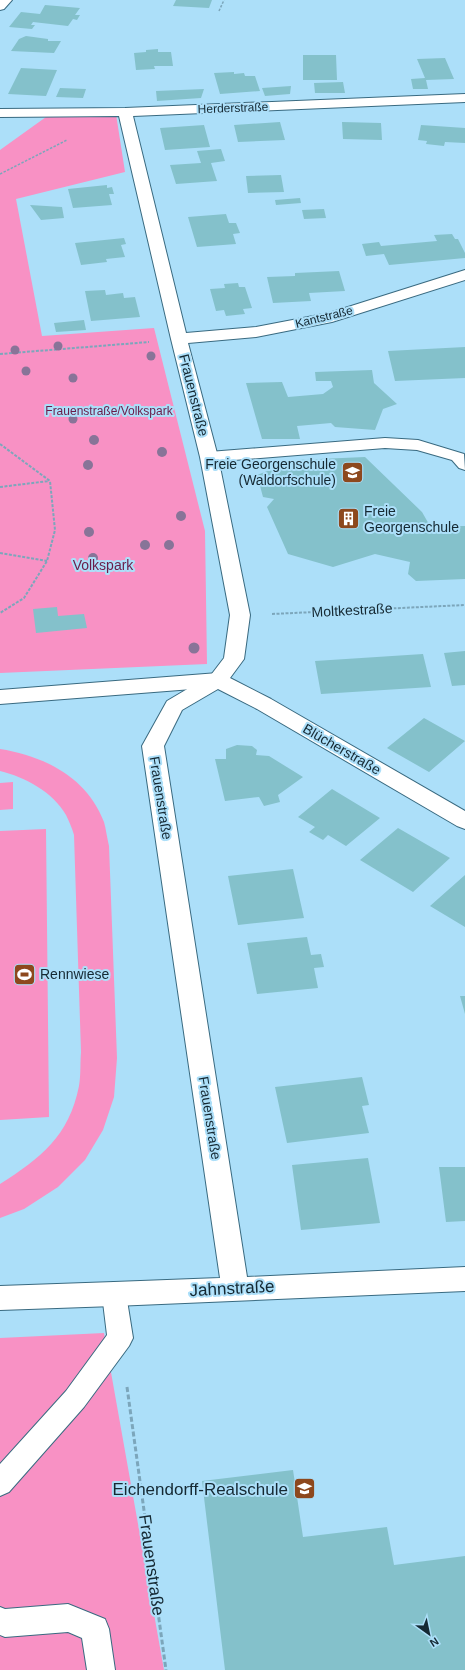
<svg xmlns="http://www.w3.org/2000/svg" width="465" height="1670" font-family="Arial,sans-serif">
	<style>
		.green { fill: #f891c4 }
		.building { fill: #84c1cb }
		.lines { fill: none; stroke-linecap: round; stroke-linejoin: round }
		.service-casing { stroke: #396a80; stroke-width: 2 }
		.pedestrian-casing { stroke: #396a80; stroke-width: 2 }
		.minor-casing { stroke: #396a80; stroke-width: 2 }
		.path-far2 { stroke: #7ca6bb; stroke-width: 1.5; stroke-dasharray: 2.5 1.5; stroke-linecap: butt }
		.path-far1 { stroke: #7ca6bb; stroke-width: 2; stroke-dasharray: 3 1.5; stroke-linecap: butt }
		.path { stroke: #7ca6bb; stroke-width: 3; stroke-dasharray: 5 2.5; stroke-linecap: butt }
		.service { fill: #fff; fill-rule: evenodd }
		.pedestrian { fill: #fff; fill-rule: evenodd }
		.minor { fill: #fff; fill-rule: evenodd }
		.tree { fill: #887498 }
		.labels { text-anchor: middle; stroke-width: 4; stroke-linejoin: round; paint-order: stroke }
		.far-street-label { font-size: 12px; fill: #152933; stroke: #acdff9 }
		.far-park-label { font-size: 12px; fill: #6a1c49; stroke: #acdff9 }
		.street-label { font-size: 14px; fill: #152933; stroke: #acdff9 }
		.poi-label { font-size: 14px; fill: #152933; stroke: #acdff9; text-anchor: start }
		.park-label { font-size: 14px; fill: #6a1c49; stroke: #acdff9 }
		.near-street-label { font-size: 17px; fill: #152933; stroke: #acdff9 }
		.near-poi-label { font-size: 17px; fill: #152933; stroke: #acdff9; text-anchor: end }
	</style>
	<rect width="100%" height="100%" fill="#acdff9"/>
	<!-- green -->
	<path class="green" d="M116 114 125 172 16 199 42 336 154 328 205 531 207 664 0 673V150L46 117Z
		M0 749C44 756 87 777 104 822 106 829 107 838 109 846L117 1058 114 1097 103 1130 85 1160 58 1187 24 1209 0 1218V1184C41 1158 69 1136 79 1086 81 1075 80 1063 81 1052L74 835C72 828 69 821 66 815 53 792 25 777 0 771Z
		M13 782V809L0 810V783Z
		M46 829 49 1117 0 1120V831Z
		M104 1333 164 1670H0V1338Z"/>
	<!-- building -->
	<path class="building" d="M176 0H212L209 8 173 6Z
		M45 5 80 8 75 15H80L77 20 73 19 68 26 33 22 31 25H35L32 29 9 27 21 12 40 14Z
		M26 36 48 39V41H61L54 53 11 51 19 39Z
		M158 49V52H171L173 66H154L155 69 136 70 134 53 146 52V50Z
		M303 55H336L337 80H303Z
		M445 58 454 79 426 80 428 89H413L411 79 425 78 417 59Z
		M21 68 57 70 46 96 8 94Z
		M234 72V74L244 73 245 76H255L260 91 220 94 214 73Z
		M343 82 345 93H315L314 83Z
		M291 86 290 94 265 96 262 88Z
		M60 88 86 89 83 98 56 97Z
		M204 89 201 98 157 101 156 91Z
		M280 122 285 140 238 142 234 125Z
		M342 122 381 123 382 140 343 139Z
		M204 125 210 147 165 150 160 128Z
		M421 125 465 128V143L445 142 444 146 426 144 427 141 418 140Z
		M221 149 225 161 211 163 217 181 176 184 170 165 201 163 197 151Z
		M281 175 284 192 248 193 246 176Z
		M107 185V188L112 187 114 194H109L112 205 73 208 68 189Z
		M300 198 301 203 276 205 275 200Z
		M30 205 62 207 64 218 41 220Z
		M324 209 326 218 304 219 302 210Z
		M226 214 229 223H236L240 233 233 234 236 244 197 247 188 217Z
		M452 234 455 239H458L465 253V258L389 265 384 254 366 256 362 244 379 242 381 246 437 241 434 235Z
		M124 238 126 244 121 245 125 257 106 259 107 262 81 265 75 243Z
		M339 271 345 291 309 293 311 301 273 303 267 277 295 276V273Z
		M238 283 239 287H245L252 308 243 309 245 314 226 316 224 310 216 311 210 289 225 288 224 284Z
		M105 290 106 295 123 293 124 298 135 297 140 317 91 321 85 291Z
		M84 320 86 330 56 332 54 323Z
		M465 347V378L395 381 388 351Z
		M372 370 374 383 397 404 383 409 375 430 335 427 331 423 297 426 300 439H262L246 383 282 382 288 397 323 394 333 387 331 381H316L315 372Z
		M365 457 422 512 430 526H465V579L416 581 408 574 410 562 375 554 333 567 288 554 267 507 274 499 263 497 257 475 296 460Z
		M57 607 58 616 84 614 87 628 36 633 33 609Z
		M465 651V685L452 686 444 653Z
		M423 654 431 687 321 694 315 661Z
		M424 718 465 741 429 772 387 748Z
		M237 745 252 746 257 750 256 755 269 756 303 777 278 795 280 802 264 806 259 797 225 801 215 759H226V749Z
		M332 789 380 818 346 846 328 835 323 840 309 832 315 827 298 817Z
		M398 828 450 858 413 892 360 860Z
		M293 869 304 918 238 925 228 876Z
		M465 875V927L430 906Z
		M307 937 311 955 321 954 324 967 314 968 318 988 257 994 247 943Z
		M460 996H465V1014Z
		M362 1077 369 1105 362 1106 369 1133 287 1143 275 1087Z
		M368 1158 380 1223 301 1230 292 1165Z
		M439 1167H465V1221L446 1222Z
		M293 1470 303 1537 387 1527 394 1565 465 1556V1670H225L202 1481Z"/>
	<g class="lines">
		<defs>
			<path id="service" d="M385 438 418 440 464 454 465 470 459 468 452 460 417 450 385 448 209 462 203 460 201 457 203 454 209 452Z
				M114 1283 123 1286 126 1294 133 1338 129 1346 84 1407 9 1492 0 1496V1464L66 1391 107 1335 102 1294 105 1286Z
				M68 1604 105 1619 109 1629 115 1670H87L82 1638 68 1632 5 1637 0 1635V1607L5 1609Z"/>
			<path id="pedestrian" d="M218 673 225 675 228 680 225 685 218 687 0 704V690Z
				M114 1282 124 1286 128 1294 124 1302 114 1306 0 1310V1286Z"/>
			<path id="minor" d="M0 0H12L4 9 0 10Z
				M465 94V102L133 116 186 333 256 327 329 313 465 270V280L332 322 256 337 188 343 218 457 250 615 244 659 230 678 271 699 465 811V829L457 826 257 709 218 689 182 710 164 746 247 1277 465 1267V1291L114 1306 104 1302 100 1294 104 1286 114 1282 220 1278 142 746 167 701 211 675 224 658 230 615 200 457 171 339 119 116 0 117V109L125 108Z"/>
		</defs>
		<!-- service casing -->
		<use href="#service" class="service-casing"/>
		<!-- pedestrian casing -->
		<use href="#pedestrian" class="pedestrian-casing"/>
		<!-- minor casing -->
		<use href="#minor" class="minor-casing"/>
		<!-- path-far2 -->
		<path class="path-far2" d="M219 11 224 0
			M0 174 67 140"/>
		<!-- path-far1 -->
		<path class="path-far1" d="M0 354 149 342
			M0 444 50 481 55 530 47 561 24 598 0 613
			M0 487 49 481
			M0 553 47 561
			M272 614 465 605"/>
		<!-- path -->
		<path class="path" d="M127 1387 166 1670"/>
		<!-- service -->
		<use href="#service" class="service"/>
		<!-- pedestrian -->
		<use href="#pedestrian" class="pedestrian"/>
		<!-- minor -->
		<use href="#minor" class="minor"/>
	</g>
	<!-- trees -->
	<g class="tree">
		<circle cx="58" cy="346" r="4.5"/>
		<circle cx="15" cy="350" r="4.5"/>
		<circle cx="151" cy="356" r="4.5"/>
		<circle cx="26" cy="371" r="4.5"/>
		<circle cx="73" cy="378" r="4.5"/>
		<circle cx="73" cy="419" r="4.5"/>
		<circle cx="94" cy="440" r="5"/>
		<circle cx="162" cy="452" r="5"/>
		<circle cx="88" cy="465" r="5"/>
		<circle cx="181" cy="516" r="5"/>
		<circle cx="89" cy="532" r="5"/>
		<circle cx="145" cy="545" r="5"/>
		<circle cx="169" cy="545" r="5"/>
		<circle cx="93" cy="558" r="5"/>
		<circle cx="194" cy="648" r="5.5"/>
	</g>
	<!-- icons -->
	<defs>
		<symbol id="school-square" viewBox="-11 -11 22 22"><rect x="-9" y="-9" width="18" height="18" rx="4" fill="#8d481d" stroke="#acdff9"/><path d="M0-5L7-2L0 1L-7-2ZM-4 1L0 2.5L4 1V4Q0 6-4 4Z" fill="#fff"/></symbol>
		<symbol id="building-square" viewBox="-11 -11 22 22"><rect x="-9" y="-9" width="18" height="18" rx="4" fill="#8d481d" stroke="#acdff9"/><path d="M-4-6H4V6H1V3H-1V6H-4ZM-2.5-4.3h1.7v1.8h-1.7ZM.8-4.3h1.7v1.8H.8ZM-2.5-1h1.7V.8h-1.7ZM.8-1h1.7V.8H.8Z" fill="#fff"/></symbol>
		<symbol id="stadium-square" viewBox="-11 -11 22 22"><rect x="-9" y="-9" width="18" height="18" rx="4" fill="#8d481d" stroke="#acdff9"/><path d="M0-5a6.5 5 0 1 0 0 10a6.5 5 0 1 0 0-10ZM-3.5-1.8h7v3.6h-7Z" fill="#fff"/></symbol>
	</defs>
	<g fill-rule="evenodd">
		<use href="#school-square" x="340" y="460" width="25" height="25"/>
		<use href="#building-square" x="336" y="506" width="25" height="25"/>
		<use href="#stadium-square" x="12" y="962" width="25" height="25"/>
		<use href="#school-square" x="292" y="1476" width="25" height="25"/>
	</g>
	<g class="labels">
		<!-- far-street labels -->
		<g class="far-street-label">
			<text transform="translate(233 108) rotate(-2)" y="4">Herderstraße</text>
			<text transform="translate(324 317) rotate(-14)" y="4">Kantstraße</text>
		</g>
		<!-- far-park labels -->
		<g class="far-park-label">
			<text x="109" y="415">Frauenstraße/Volkspark</text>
		</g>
		<!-- street labels -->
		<g class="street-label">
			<text transform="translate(194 395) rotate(76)" y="5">Frauenstraße</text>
			<text transform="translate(352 610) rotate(-3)" y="5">Moltkestraße</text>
			<text transform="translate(342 749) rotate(30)" y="5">Blücherstraße</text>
			<text transform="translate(161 798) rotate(81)" y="5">Frauenstraße</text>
			<text transform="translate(210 1118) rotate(81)" y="5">Frauenstraße</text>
		</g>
		<!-- poi labels -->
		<g class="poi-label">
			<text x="336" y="469" text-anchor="end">Freie Georgenschule<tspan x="336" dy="16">(Waldorfschule)</tspan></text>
			<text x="364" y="516">Freie<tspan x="364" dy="16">Georgenschule</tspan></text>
			<text x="40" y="979">Rennwiese</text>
		</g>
		<!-- park labels -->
		<g class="park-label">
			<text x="103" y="570">Volkspark</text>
		</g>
		<!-- near-street labels -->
		<g class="near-street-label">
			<text transform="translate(232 1288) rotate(-3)" y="6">Jahnstraße</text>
			<text transform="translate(152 1565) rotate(82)" y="6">Frauenstraße</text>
		</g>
		<!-- near-poi labels -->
		<g class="near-poi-label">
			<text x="288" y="1495">Eichendorff-Realschule</text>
		</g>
	</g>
	<!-- north arrow -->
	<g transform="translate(429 1634) rotate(147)" stroke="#acdff9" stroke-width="3" paint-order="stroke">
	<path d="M0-3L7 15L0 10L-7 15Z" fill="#152933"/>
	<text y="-6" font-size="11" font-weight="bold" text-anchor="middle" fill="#152933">N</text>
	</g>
</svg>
